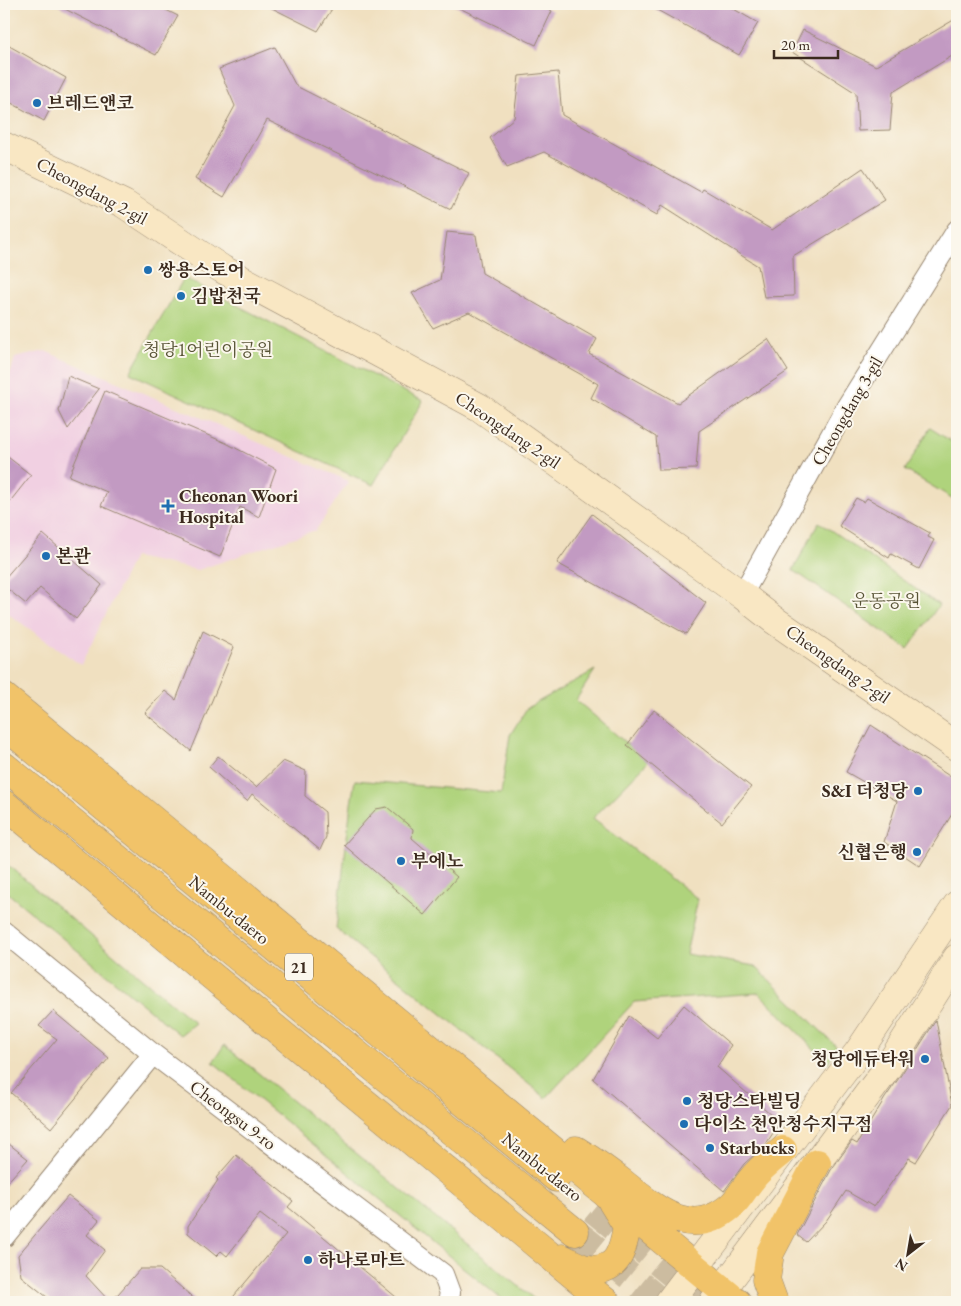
<svg xmlns="http://www.w3.org/2000/svg" width="961" height="1306" font-family="'EB Garamond','Noto Serif KR',serif">
	<style>
		.built { fill: #f1d0e2 }
		.green { fill: #afd37c; stroke: #757e4d }
		.building { fill: #c29ac2 }
		.lines { fill: none; stroke-linecap: round; stroke-linejoin: round }
		.highway-tunnel { stroke: #ccbca0; stroke-width: 28; stroke-dasharray: 28 14; stroke-linecap: butt }
		.street-casing { stroke: #96856f; stroke-width: 22 }
		.secondary-casing { stroke: #96856f; stroke-width: 29 }
		.highway-casing { stroke: #96856f; stroke-width: 29 }
		.street { stroke: #fff; stroke-width: 20 }
		.secondary { stroke: #f9e7c3; stroke-width: 28 }
		.highway { stroke: #f1c369; stroke-width: 28 }
		.poi-dot { fill: #1f6fb2; stroke: #fbf7ec; stroke-width: 2 }
		.labels { text-anchor: middle; stroke-width: 4; stroke-linejoin: round; paint-order: stroke }
		.shield { fill: #fbf7ec; stroke: #75685c; stroke-width: 1 }
		.shield-label { font-size: 16px; font-weight: bold; fill: #3b2a1e }
		.poi-label { font-size: 18px; font-weight: bold; fill: #3b2a1e; stroke: #fbf7ec; text-anchor: start }
		.street-label { font-size: 18px; fill: #3b2a1e; stroke: #fbf7ec }
		.park-label { font-size: 18px; fill: #585436; stroke: #fbf7ec }
	</style>
	<rect width="100%" height="100%" fill="#fbf7ec"/>
	<filter id="ink" filterUnits="userSpaceOnUse"><feTurbulence type="fractalNoise" baseFrequency=".02" numOctaves="2"/><feDisplacementMap in="SourceGraphic" scale="10" xChannelSelector="R" yChannelSelector="G"/><feConvolveMatrix kernelMatrix="1 2 1 2 8 2 1 2 1" color-interpolation-filters="sRGB"/></filter>
	<filter id="wash" filterUnits="userSpaceOnUse"><feTurbulence type="fractalNoise" baseFrequency=".0096" numOctaves="4" result="noise"/><feDisplacementMap in="SourceGraphic" scale="20" xChannelSelector="R" yChannelSelector="G"/><feGaussianBlur stdDeviation="1.12" result="paint"/><feColorMatrix in="noise" values="0 0 0 0 0 0 0 0 0 0 0 0 0 0 0 0 0 1.4 0 .05"/><feComposite in="paint" operator="in"/></filter>
	<g filter="url(#wash)">
		<rect width="100%" height="100%" fill="#f0e0c0"/>
		<!-- built -->
		<path class="built" d="M45 351 349 481 316 530 198 570 134 557 81 665 4 611V393L15 358Z"/>
		<!-- green -->
		<path class="green" d="M184 278 423 401 373 485 130 373Z
			M930 428 957 445V501L905 470Z
			M819 522 939 605 908 649 793 570Z
			M595 670 576 700 648 762 593 818 698 899 686 954 755 966 837 1047 828 1063 759 993 634 1002 546 1098 336 929 351 804 355 780 501 793 510 735 527 708Z
			M4 862 195 1023 180 1035 4 890Z
			M224 1045 538 1302H505L213 1062Z"/>
		<g id="blocks">
			<!-- building -->
			<path class="building" d="M55 4H154L178 16 156 55Z
				M264 4H335L318 31Z
				M451 4H539L552 11 536 45Z
				M646 4H725L758 23 739 55Z
				M957 18V53L893 92 890 130 858 131 856 93 792 52 803 30 876 66Z
				M4 43 66 78 44 121 4 99Z
				M275 47 296 86 469 173 451 209 267 120 224 197 195 179 235 106 219 69Z
				M558 72 562 115 701 192 703 189 772 230 863 168 885 200 793 256 794 296 764 297 758 266 662 205 657 215 544 152 507 167 490 138 514 118 519 76Z
				M447 232 476 235 482 273 597 339 589 354 678 403 768 339 788 371 699 431 696 469 659 470 656 437 591 398 598 384 469 312 433 328 412 293 440 280Z
				M68 376 99 389 68 429 59 411Z
				M105 391 226 443 276 469 259 517 240 507 220 557 101 506 107 492 69 476Z
				M4 454 31 475 4 509Z
				M856 498 864 502 867 498 930 533 928 537 934 540 919 569 891 554 889 558 839 526Z
				M592 514 706 603 686 634 557 563Z
				M43 534 102 585 76 619 40 588 26 604 4 586V579Z
				M203 631 234 647 191 751 145 713 165 691 176 700Z
				M654 710 751 787 722 823 627 745Z
				M871 725 957 781V806L920 866 884 842 897 801 846 772Z
				M218 756 256 787 283 761 306 771 305 796 325 812 326 837 320 850 252 794 247 801 209 767Z
				M387 807 413 829 412 838 457 877 425 915 344 845 376 809Z
				M684 1005 731 1045 717 1067 780 1122 766 1144 744 1164 724 1191 593 1079 629 1016 657 1038Z
				M53 1011 109 1058 51 1128 11 1093 57 1039 39 1026Z
				M936 1020 952 1105 916 1162 909 1158 874 1207 846 1191 826 1221 806 1242 797 1235 831 1170 852 1141 857 1144 885 1098 899 1078Z
				M4 1140 28 1159 4 1186Z
				M236 1155 293 1201 288 1207 402 1302H229L286 1234 260 1214 227 1256 221 1251 216 1256 188 1233V1226L218 1180 216 1178Z
				M68 1196 99 1220 87 1235 105 1250 86 1276 110 1302H53L21 1276 18 1255Z
				M140 1269H160L198 1302H111Z"/>
		</g>
	</g>
	<g filter="url(#ink)">
		<use href="#blocks" fill-opacity="0" stroke="#96856f" stroke-width="1"/>
		<g class="lines">
			<!-- highway-tunnel -->
			<path class="highway-tunnel" d="M593 1209 707 1302
				M575 1232 661 1302"/>
			<defs>
				<path id="street" d="M742 595 847 406 957 230
					M4 932 153 1054 443 1274 450 1293 448 1302
					M4 1237 153 1054"/>
				<path id="secondary" d="M4 146 124 204 222 269 479 407 742 595 774 620 957 747
					M669 1302 859 1051 957 905
					M713 1302 886 1070 957 958"/>
				<path id="highway" d="M4 697 737 1302
					M4 725 556 1178
					M4 766 575 1232
					M4 804 606 1302
					M576 1150C592 1160 608 1171 623 1183 656 1209 690 1241 731 1206 739 1199 745 1187 752 1179 760 1168 773 1159 783 1150
					M562 1258C570 1262 579 1268 588 1269 618 1273 623 1250 627 1226L612 1202
					M774 1302 766 1280 770 1253 817 1163"/>
			</defs>
			<!-- street casing -->
			<use href="#street" class="street-casing"/>
			<!-- secondary casing -->
			<use href="#secondary" class="secondary-casing"/>
			<!-- highway casing -->
			<use href="#highway" class="highway-casing"/>
			<!-- street -->
			<use href="#street" class="street"/>
			<!-- secondary -->
			<use href="#secondary" class="secondary"/>
			<!-- highway -->
			<use href="#highway" class="highway"/>
		</g>
	</g>
	<!-- markers -->
	<g class="poi-dot">
		<circle cx="37" cy="103" r="5"/>
		<circle cx="148" cy="270" r="5"/>
		<circle cx="181" cy="296" r="5"/>
		<path d="M165.5 498.5h5v5h5v5h-5v5h-5v-5h-5v-5h5z"/>
		<circle cx="46" cy="556" r="5"/>
		<circle cx="918" cy="791" r="5"/>
		<circle cx="917" cy="852" r="5"/>
		<circle cx="401" cy="861" r="5"/>
		<circle cx="925" cy="1059" r="5"/>
		<circle cx="687" cy="1101" r="5"/>
		<circle cx="684" cy="1124" r="5"/>
		<circle cx="710" cy="1148" r="5"/>
		<circle cx="308" cy="1260" r="5"/>
	</g>
	<g class="labels">
		<!-- shield labels -->
		<rect class="shield" x="285" y="953.5" width="28" height="27" rx="4"/>
		<g class="shield-label">
			<text x="299" y="973">21</text>
		</g>
		<!-- poi labels -->
		<g class="poi-label">
			<text x="47" y="109">브레드앤코</text>
			<text x="158" y="276">쌍용스토어</text>
			<text x="191" y="302">김밥천국</text>
			<text x="179" y="502">Cheonan Woori<tspan x="179" dy="21">Hospital</tspan></text>
			<text x="56" y="562">본관</text>
			<text x="908" y="797" text-anchor="end">S&amp;I 더청당</text>
			<text x="907" y="858" text-anchor="end">신협은행</text>
			<text x="411" y="867">부에노</text>
			<text x="915" y="1065" text-anchor="end">청당에듀타워</text>
			<text x="697" y="1107">청당스타빌딩</text>
			<text x="694" y="1130">다이소 천안청수지구점</text>
			<text x="720" y="1154">Starbucks</text>
			<text x="318" y="1266">하나로마트</text>
		</g>
		<!-- street labels -->
		<g class="street-label">
			<text transform="translate(92 191) rotate(28)" y="6">Cheongdang 2-gil</text>
			<text transform="translate(847 411) rotate(-60)" y="6">Cheongdang 3-gil</text>
			<text transform="translate(508 430) rotate(34)" y="6">Cheongdang 2-gil</text>
			<text transform="translate(838 664) rotate(35)" y="6">Cheongdang 2-gil</text>
			<text transform="translate(229 910) rotate(39)" y="6">Nambu-daero</text>
			<text transform="translate(233 1115) rotate(37)" y="6">Cheongsu 9-ro</text>
			<text transform="translate(542 1167) rotate(39)" y="6">Nambu-daero</text>
		</g>
		<!-- park labels -->
		<g class="park-label">
			<text x="208" y="356">청당1어린이공원</text>
			<text x="886" y="607">운동공원</text>
		</g>
	</g>
	<!-- margin -->
	<rect width="961" height="1306" fill="none" stroke="#fbf7ec" stroke-width="20"/>
	<!-- north arrow -->
	<g transform="translate(908 1254) rotate(211)" stroke="#fbf7ec" stroke-width="4" paint-order="stroke">
	<path d="M0-4L9 19L0 12L-9 19Z" fill="#3b2a1e"/>
	<text y="-8" font-size="14" font-weight="bold" text-anchor="middle" fill="#3b2a1e">N</text>
	</g>
	<!-- scale -->
	<path d="M774 50v8h64v-8" fill="none" stroke="#3b2a1e" stroke-width="2.5"/>
	<text x="781" y="50" font-size="15" fill="#3b2a1e" stroke="#fbf7ec" stroke-width="4" paint-order="stroke">20 m</text>
</svg>
